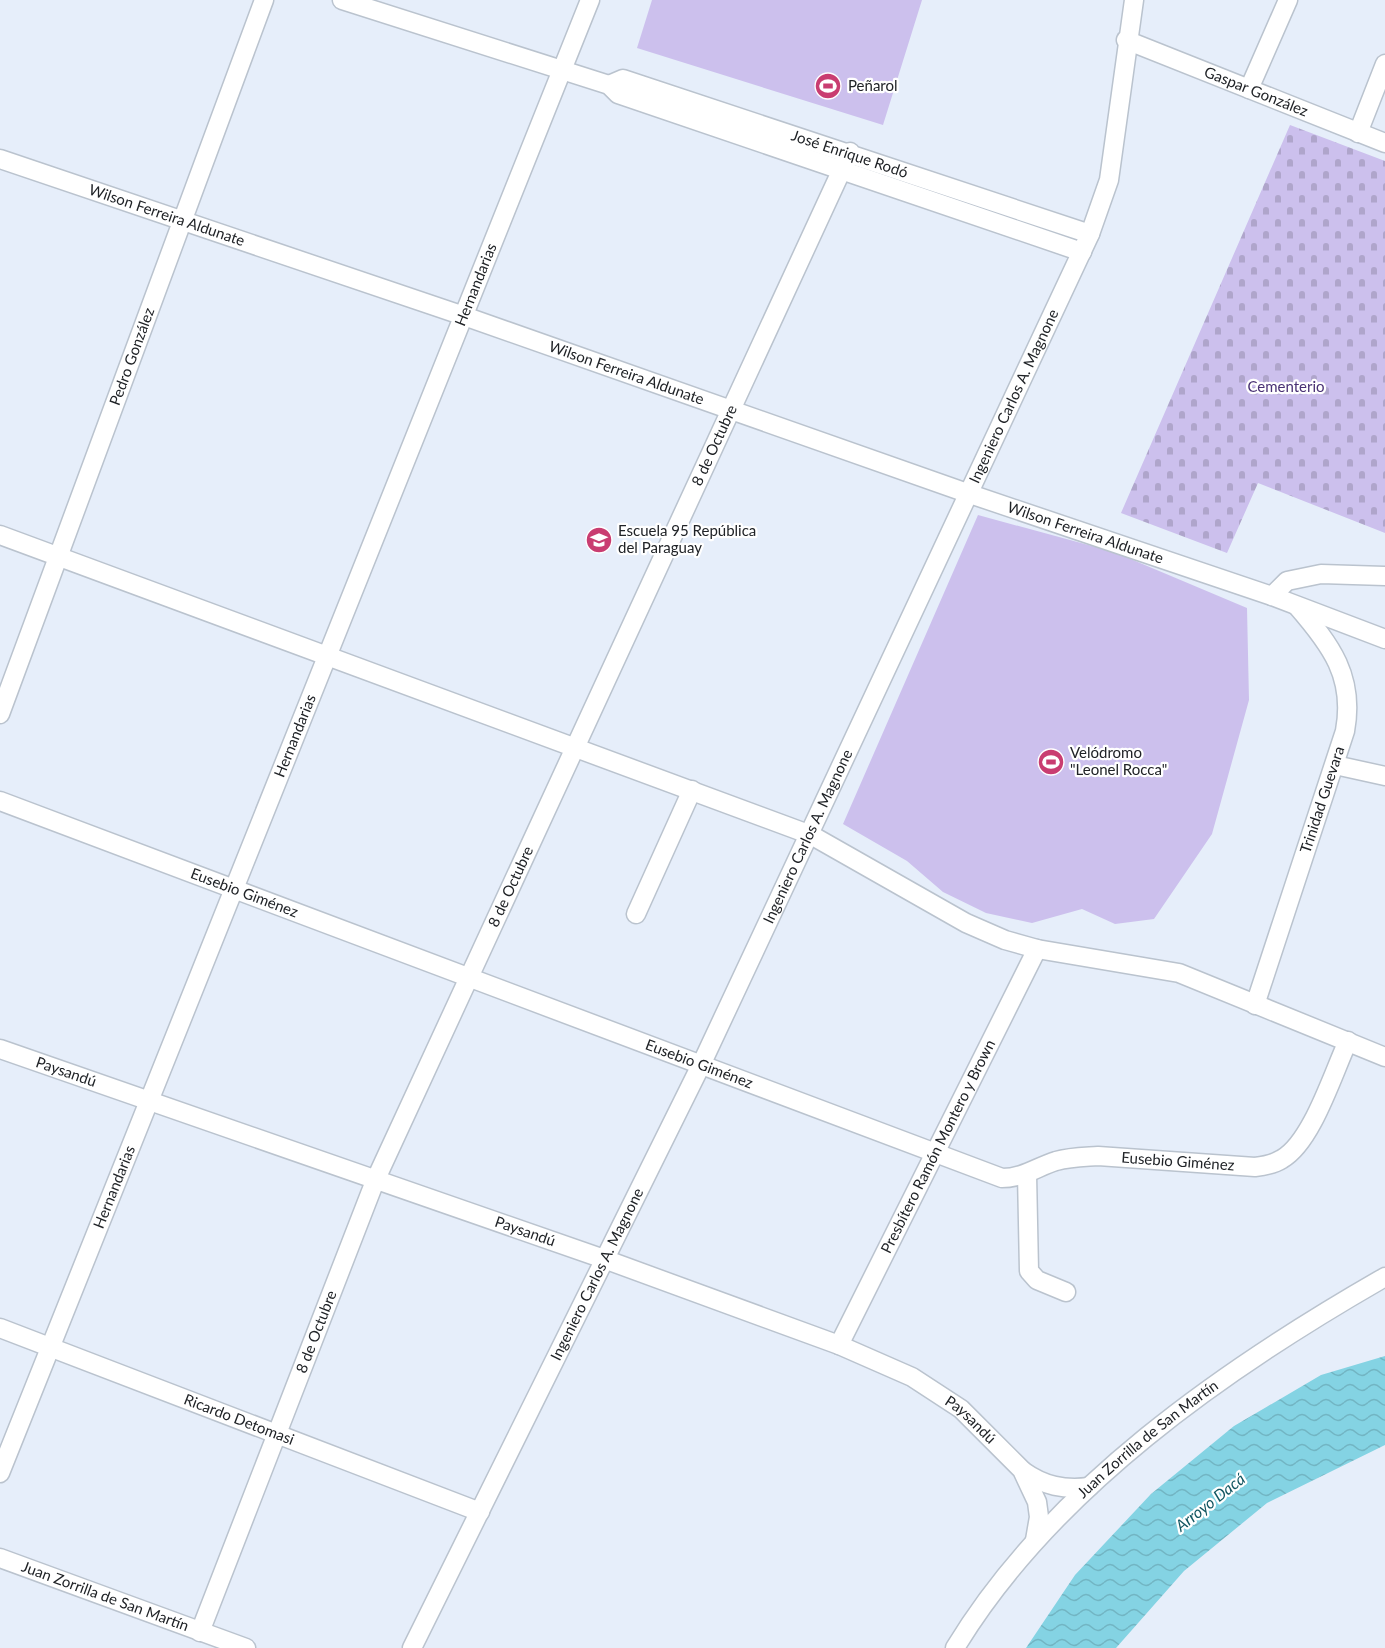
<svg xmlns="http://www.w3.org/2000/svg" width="1385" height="1648" font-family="Lato,sans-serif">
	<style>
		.cemetery { fill: url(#cemetery-stones) }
		.pitch { fill: #ccc0ed }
		.water { fill: url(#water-waves) }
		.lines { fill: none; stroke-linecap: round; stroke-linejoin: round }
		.minor-casing { stroke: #bac3ce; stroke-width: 21 }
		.minor { stroke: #fff; stroke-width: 18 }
		.labels { text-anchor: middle; stroke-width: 4.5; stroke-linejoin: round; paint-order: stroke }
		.poi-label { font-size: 15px; fill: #202327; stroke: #fff; text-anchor: start }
		.street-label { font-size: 15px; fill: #202327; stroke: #fff }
		.park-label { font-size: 15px; fill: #493174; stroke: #fff }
		.water-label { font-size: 16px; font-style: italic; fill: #115661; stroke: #fff }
	</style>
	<defs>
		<pattern id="cemetery-stones" width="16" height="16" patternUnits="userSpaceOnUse" patternTransform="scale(1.5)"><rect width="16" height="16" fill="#ccc0ed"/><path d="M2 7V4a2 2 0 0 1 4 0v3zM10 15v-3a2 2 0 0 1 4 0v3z" fill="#afa5cb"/></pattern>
		<pattern id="water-waves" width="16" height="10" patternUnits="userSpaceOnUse" patternTransform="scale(1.5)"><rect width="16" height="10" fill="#84d3e3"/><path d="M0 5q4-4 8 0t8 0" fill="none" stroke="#72b5c3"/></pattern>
	</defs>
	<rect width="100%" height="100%" fill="#e6eefa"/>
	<!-- cemetery -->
	<path class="cemetery" d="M1290 125 1385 161V533L1258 483 1227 553 1121 513Z"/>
	<!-- pitch -->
	<path class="pitch" d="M652 0H922L883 125 637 48Z
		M978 515 1114 552 1247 608 1249 700 1212 834 1154 919 1115 924 1082 909 1032 923 986 913 943 892 907 861 843 824Z"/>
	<!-- water -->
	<path class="water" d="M1385 1356V1445L1267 1503 1184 1571 1116 1648H1026L1075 1575 1151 1494 1234 1426 1321 1375Z"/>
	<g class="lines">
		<defs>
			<g id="minor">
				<path d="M342 0 609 85 618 94 1082 252"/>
				<path id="s1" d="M1126 40 1385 143"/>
				<path id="s2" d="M609 85 623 79 1090 234"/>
				<path d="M1249 89 1288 0"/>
				<path d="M1358 133 1385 64"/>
				<path id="s3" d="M0 159 464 316 967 493 1272 596 1385 639"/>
				<path d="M0 535 811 835 966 923 1005 940 1037 949 1179 973 1385 1057"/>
				<path d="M1272 596 1287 581 1321 574 1385 576"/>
				<path id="s4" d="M0 714 264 0"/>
				<path d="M1335 765 1385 776"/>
				<path id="s5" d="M0 801 1002 1178C1023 1178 1037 1167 1056 1161 1070 1157 1084 1157 1098 1156L1255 1167C1264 1166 1274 1164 1282 1159 1312 1142 1333 1073 1348 1041"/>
				<path d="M636 914 692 790"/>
				<path id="s6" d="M1255 1005 1345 731C1355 677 1331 645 1297 606"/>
				<path id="s7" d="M0 1049 604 1259 839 1345 912 1377 961 1409 1022 1470 1037 1502 1039 1517 1035 1540"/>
				<path d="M1027 1174 1029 1271 1037 1280 1066 1292"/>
				<path id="s8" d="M0 1328 480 1512"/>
				<path id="s9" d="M839 1345 1037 949"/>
				<path d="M1023 1471C1044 1486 1064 1490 1089 1487"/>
				<path id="s10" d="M0 1473 590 0"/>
				<path id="s11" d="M0 1558 246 1648"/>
				<path id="s12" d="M200 1632 375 1181 850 152"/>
				<path id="s13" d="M412 1648 701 1065 1090 234 1109 180 1134 0"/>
				<path id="s14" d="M955 1648C1051 1489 1226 1368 1385 1277"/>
			</g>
		</defs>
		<!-- minor casing -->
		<use href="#minor" class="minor-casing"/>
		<!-- minor -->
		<use href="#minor" class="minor"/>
	</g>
	<!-- icons -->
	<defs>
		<symbol id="stadium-disc" viewBox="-11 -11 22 22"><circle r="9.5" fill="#c93d71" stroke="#fff"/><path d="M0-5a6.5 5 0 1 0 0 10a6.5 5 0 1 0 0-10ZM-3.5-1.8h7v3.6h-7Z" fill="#fff"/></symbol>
		<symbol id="school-disc" viewBox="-11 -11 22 22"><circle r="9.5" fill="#c93d71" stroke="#fff"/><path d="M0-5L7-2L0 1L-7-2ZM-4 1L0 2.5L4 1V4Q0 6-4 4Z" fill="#fff"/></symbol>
	</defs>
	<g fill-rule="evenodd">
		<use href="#stadium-disc" x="813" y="71" width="30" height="30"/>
		<use href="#school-disc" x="584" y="525" width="30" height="30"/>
		<use href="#stadium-disc" x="1036" y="747" width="30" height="30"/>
	</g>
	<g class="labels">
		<!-- poi labels -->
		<g class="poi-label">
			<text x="848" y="91">Peñarol</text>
			<text x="618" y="536">Escuela 95 República<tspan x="618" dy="17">del Paraguay</tspan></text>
			<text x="1070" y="758">Velódromo<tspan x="1070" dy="17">"Leonel Rocca"</tspan></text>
		</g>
		<!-- street labels -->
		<g class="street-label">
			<text dy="5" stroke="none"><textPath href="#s1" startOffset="140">Gaspar González</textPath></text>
			<text dy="5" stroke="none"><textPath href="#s2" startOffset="254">José Enrique Rodó</textPath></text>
			<text dy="5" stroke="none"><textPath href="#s3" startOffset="176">Wilson Ferreira Aldunate</textPath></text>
			<text dy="5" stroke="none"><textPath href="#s10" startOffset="1280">Hernandarias</textPath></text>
			<text dy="5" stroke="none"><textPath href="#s4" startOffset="381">Pedro González</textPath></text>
			<text dy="5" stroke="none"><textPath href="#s3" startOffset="662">Wilson Ferreira Aldunate</textPath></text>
			<text dy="5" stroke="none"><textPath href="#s13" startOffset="1389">Ingeniero Carlos A. Magnone</textPath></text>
			<text dy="5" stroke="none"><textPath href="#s12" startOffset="1294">8 de Octubre</textPath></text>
			<text dy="5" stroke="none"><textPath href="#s3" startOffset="1148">Wilson Ferreira Aldunate</textPath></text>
			<text dy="5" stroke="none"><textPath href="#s10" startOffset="794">Hernandarias</textPath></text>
			<text dy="5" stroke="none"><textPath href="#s6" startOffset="216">Trinidad Guevara</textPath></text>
			<text dy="5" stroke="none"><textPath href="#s13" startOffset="903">Ingeniero Carlos A. Magnone</textPath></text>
			<text dy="5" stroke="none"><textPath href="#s12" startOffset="808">8 de Octubre</textPath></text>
			<text dy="5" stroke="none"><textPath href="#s5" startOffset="261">Eusebio Giménez</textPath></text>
			<text dy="5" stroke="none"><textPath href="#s5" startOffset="747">Eusebio Giménez</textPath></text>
			<text dy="5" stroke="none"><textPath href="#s7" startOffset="70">Paysandú</textPath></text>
			<text dy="5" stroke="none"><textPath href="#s9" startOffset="222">Presbítero Ramón Montero y Brown</textPath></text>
			<text dy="5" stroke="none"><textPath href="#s5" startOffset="1250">Eusebio Giménez</textPath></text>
			<text dy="5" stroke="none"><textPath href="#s10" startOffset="308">Hernandarias</textPath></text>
			<text dy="5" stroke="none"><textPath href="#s7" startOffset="556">Paysandú</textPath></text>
			<text dy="5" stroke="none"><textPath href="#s13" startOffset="417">Ingeniero Carlos A. Magnone</textPath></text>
			<text dy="5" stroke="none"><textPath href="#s12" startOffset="322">8 de Octubre</textPath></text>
			<text dy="5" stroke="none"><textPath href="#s7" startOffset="1042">Paysandú</textPath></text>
			<text dy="5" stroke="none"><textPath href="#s8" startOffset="256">Ricardo Detomasi</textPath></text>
			<text dy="5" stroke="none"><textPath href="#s14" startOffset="286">Juan Zorrilla de San Martín</textPath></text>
			<text dy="5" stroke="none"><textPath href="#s11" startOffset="112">Juan Zorrilla de San Martín</textPath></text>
		</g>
		<!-- park labels -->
		<g class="park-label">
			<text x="1286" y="392">Cementerio</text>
		</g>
		<!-- water labels -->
		<g class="water-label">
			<text transform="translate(1210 1502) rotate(-38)" y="6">Arroyo Dacá</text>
		</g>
	</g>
</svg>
